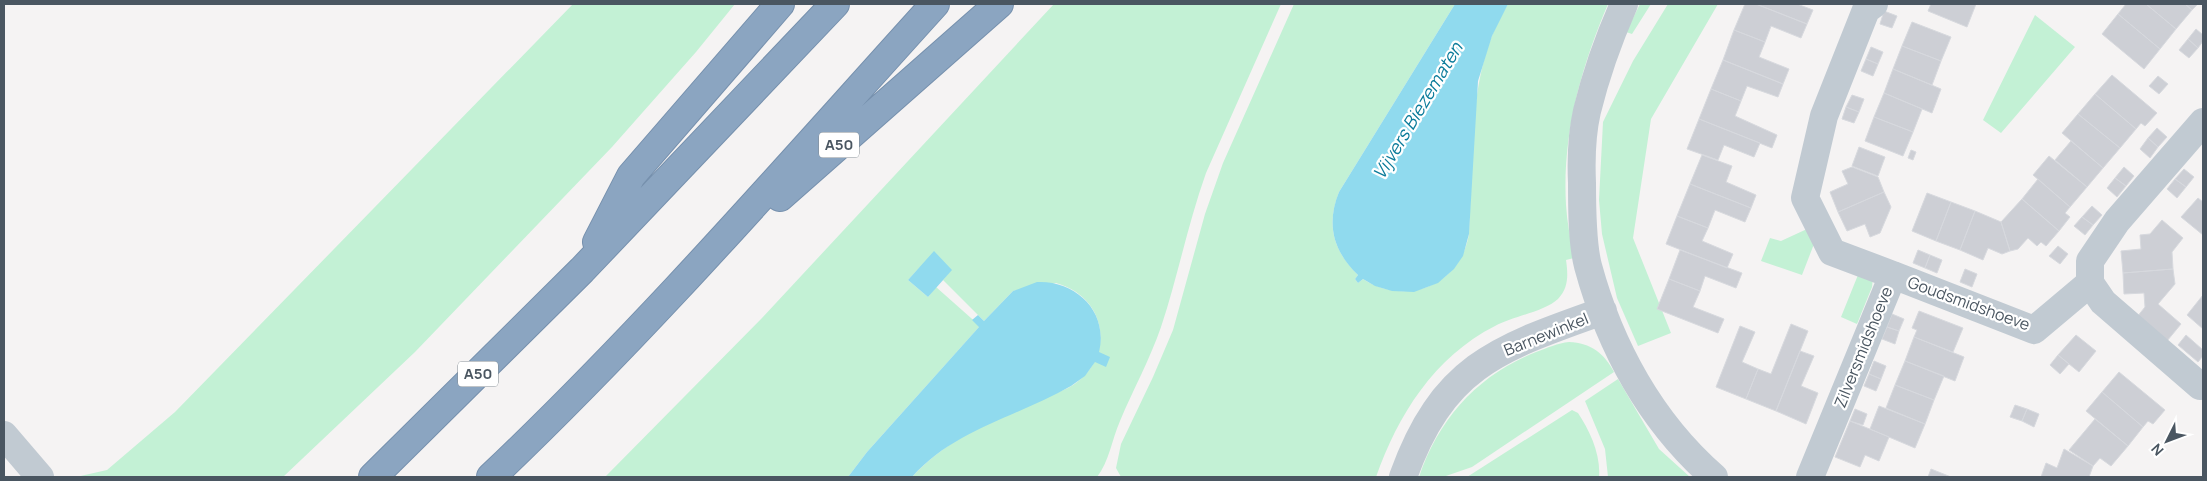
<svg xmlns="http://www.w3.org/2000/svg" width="2207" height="481" font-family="Manrope,sans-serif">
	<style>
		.green { fill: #c3f1d5 }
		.water { fill: #90daee }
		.building { fill: #cdcfd5; stroke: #d7d9de }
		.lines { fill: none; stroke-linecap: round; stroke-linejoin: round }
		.highway-casing { stroke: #7690ad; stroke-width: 30 }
		.street { stroke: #c1cad2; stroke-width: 28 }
		.highway { stroke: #8ba5c1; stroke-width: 28 }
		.labels { text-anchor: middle; stroke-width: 4.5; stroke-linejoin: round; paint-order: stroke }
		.shield { fill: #fff; stroke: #808990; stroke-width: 1 }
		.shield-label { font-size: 15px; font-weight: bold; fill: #4a5661 }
		.street-label { font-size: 16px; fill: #4a5661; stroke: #fff }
		.water-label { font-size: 18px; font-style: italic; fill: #0c7c9b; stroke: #fff }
	</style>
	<rect width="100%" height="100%" fill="#f5f3f3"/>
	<!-- green -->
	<path class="green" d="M573 4H735L696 52 612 147 415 352 283 477H76L107 470 175 412Z
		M1054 4H1281L1206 173C1188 223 1178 276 1161 327 1150 359 1133 390 1120 421 1112 439 1109 462 1097 477H912C953 432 1013 412 1068 388 1116 362 1110 298 1056 283L1013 291 984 321 943 280 951 270 920 267 908 280 928 297 936 287 980 326 867 452 848 477H605L762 318Z
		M1294 4H1455L1339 192C1326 226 1333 250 1358 275L1355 279 1358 283 1363 279C1405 306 1460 287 1469 234 1474 159 1466 70 1508 4H1608C1581 67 1562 135 1566 205 1567 223 1571 241 1574 258L1566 260C1568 274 1569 288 1558 299 1544 312 1513 316 1495 326 1434 357 1398 415 1376 477H1121L1116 468 1121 444 1153 377 1173 330 1205 214 1223 163Z
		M1640 4H1651L1632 34 1626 32Z
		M1668 4H1718L1651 119 1633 238 1671 333 1638 346 1617 298 1602 234 1599 200 1603 122 1633 61Z
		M2035 15 2075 47 2001 133 1983 120Z
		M1807 229 1814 244 1802 275 1761 261 1770 238 1781 241Z
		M1860 270 1873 277 1872 287 1857 324 1841 317Z
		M1569 342C1591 343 1604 353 1614 372L1472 467 1443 477H1419C1439 418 1478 375 1536 352 1547 348 1558 343 1569 342Z
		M1618 379 1659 449 1690 477H1608L1605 449 1585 401Z
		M1572 410 1578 413C1590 431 1601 455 1599 477H1467Z"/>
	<!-- water -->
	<path class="water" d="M1455 4H1508L1492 36 1478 81 1469 234 1463 256 1454 269 1438 283 1414 292 1392 291 1375 286 1363 279 1358 283 1355 279 1358 275C1333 251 1326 224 1339 192Z
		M934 251 952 270 928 297 908 280Z
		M1037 282C1076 280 1109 312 1099 352L1110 357 1106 367 1095 362 1085 376 1071 386C1017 417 955 429 912 477H848L867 452 979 327 972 320 978 315 984 321 1013 291Z"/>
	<!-- building -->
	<path class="building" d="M1745 4H1756L1807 24 1801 38 1771 26 1765 42 1734 30Z
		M1756 4H1797L1813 10 1807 24Z
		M1931 4H1976L1967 27 1928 11Z
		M2126 4H2146L2176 29 2160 49 2118 14Z
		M2146 4H2185L2192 10 2176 29Z
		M2185 4H2198L2192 10Z
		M1884 11 1897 16 1892 28 1880 24Z
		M2118 14 2160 49 2144 69 2102 34Z
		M1912 22 1951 37 1941 61 1902 46Z
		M2196 29 2203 35V41L2198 48 2188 39Z
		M1734 30 1765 42 1759 57 1789 69 1783 84 1723 60Z
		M2188 39 2198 48 2189 58 2179 50Z
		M1902 46 1941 61 1932 85 1893 69Z
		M1871 47 1883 52 1878 64 1866 59Z
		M1866 59 1878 64 1873 76 1861 71Z
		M1723 60 1783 84 1778 97 1747 86 1741 101 1711 89Z
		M1893 69 1941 89 1932 113 1884 93Z
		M2112 75 2157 113 2145 126 2141 123 2136 129 2095 94Z
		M2158 76 2168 84 2159 94 2149 86Z
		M1711 89 1741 101 1735 116 1777 135 1772 148 1699 119Z
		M1884 93 1922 109 1913 132 1874 117Z
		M2095 94 2136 129 2120 148 2078 114Z
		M1852 95 1864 99 1859 112 1846 107Z
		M1846 107 1859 112 1854 123 1842 119Z
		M2078 114 2120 148 2103 168 2062 133Z
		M1874 117 1913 132 1903 156 1865 141Z
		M1699 119 1760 143 1754 157 1724 145 1718 160 1687 149Z
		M2157 128 2167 137 2158 147 2148 138Z
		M2148 138 2158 147 2150 158 2140 149Z
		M2071 141 2103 168 2087 187 2055 160Z
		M1859 147 1885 157 1878 176 1852 166Z
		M1911 150 1916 152 1913 160 1908 158Z
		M1702 155 1732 166 1726 182 1756 195 1751 208 1690 184Z
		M2049 156 2087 187 2070 207 2033 175Z
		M1852 167 1878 177 1884 192 1838 212 1830 192 1848 184 1842 171Z
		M2124 167 2134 176 2126 186 2115 178Z
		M2184 169 2194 177 2186 187 2175 179Z
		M2115 178 2126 186 2117 197 2107 188Z
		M2038 179 2070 207 2065 213 2070 217 2059 231 2022 199Z
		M2175 179 2186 187 2177 198 2167 189Z
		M1690 184 1751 208 1745 222 1715 210 1708 228 1677 216Z
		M1884 192 1891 207 1880 233 1870 237 1865 224 1847 231 1838 212Z
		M1927 193 1951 202 1936 241 1912 231Z
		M2198 198 2203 202V235L2181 217Z
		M2022 199 2059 231 2046 246 2041 242 2037 246 2028 238 2018 249 2010 251 2001 222Z
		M1951 202 1975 211 1960 250 1936 241Z
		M2092 206 2102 215 2093 225 2082 217Z
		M1975 211 2001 222 2010 251 2002 254 1988 248 1983 260 1960 250Z
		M1677 216 1708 228 1702 241 1733 254 1727 268 1666 244Z
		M2082 217 2093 225 2085 235 2074 226Z
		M2162 220 2183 238 2172 252 2173 269 2123 273 2121 251 2141 249 2140 235 2150 234Z
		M2058 246 2068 254 2060 264 2049 256Z
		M1680 250 1742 273 1736 288 1705 276 1700 291 1669 279Z
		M1918 250 1930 255 1925 268 1913 263Z
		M1930 255 1942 260 1937 273 1925 268Z
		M1965 269 1977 274 1972 287 1960 282Z
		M2173 269 2175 284 2158 304 2181 324 2167 341 2137 317 2145 307 2144 293 2124 294 2123 273Z
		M1669 279 1700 291 1693 307 1724 319 1718 333 1657 309Z
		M2203 295V329L2187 315Z
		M1919 311 1963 328 1953 352 1914 337 1917 330 1912 328Z
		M1892 314 1904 319 1899 331 1887 327Z
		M1791 324 1808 331 1776 411 1746 399 1758 369 1771 374Z
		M1740 326 1755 332 1742 362 1758 369 1746 399 1716 387Z
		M1887 327 1899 331 1895 344 1882 339Z
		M2076 335 2096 351 2079 372 2058 355Z
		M2186 335 2203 350V356L2198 362 2178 345Z
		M1914 337 1964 357 1955 381 1905 361Z
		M1800 351 1814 356 1801 386 1818 393 1806 424 1776 411Z
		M2058 355 2069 364 2060 374 2050 365Z
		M1874 361 1886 366 1881 379 1869 374Z
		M1905 361 1944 376 1934 400 1895 385Z
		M2119 372 2165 410 2153 424 2148 421 2143 427 2102 392Z
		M1869 374 1881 379 1876 391 1864 386Z
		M1895 385 1934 400 1925 424 1886 408Z
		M2102 392 2143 427 2128 446 2086 411Z
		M2015 405 2027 409 2022 421 2010 417Z
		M1879 406 1925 424 1915 448 1870 429Z
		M1855 409 1867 414 1863 425 1850 421Z
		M2027 409 2039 414 2034 427 2022 421Z
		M2095 419 2128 446 2111 466 2100 458 2093 466 2069 450Z
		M1850 421 1889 437 1879 461 1865 455 1860 467 1835 457Z
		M2064 449 2093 466 2089 477H2041L2046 463 2057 468Z
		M1931 469 1951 477H1928Z"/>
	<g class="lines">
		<defs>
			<path id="highway" d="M780 197 999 4
				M597 242 631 176 780 4
				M373 477 582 270 835 4
				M491 477C648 328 790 164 935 4"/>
		</defs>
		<!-- highway casing -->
		<use href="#highway" class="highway-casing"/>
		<!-- street -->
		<path class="street" d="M1624 4C1609 38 1596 74 1587 111 1582 133 1581 160 1582 183 1582 207 1582 243 1588 266 1610 347 1651 422 1714 477
			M1893 275 2034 330 2090 283V261L2117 221 2203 122
			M2090 283 2103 302 2200 386
			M4 435 40 477
			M1403 477C1443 365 1499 348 1603 311
			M1810 477 1893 275 1832 252 1805 198 1824 116 1866 10 1874 4"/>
		<!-- highway -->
		<use href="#highway" class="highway"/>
	</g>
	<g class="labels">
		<!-- shield labels -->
		<g class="shield">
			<rect x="819" y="132.5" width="40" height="25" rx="4"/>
			<rect x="458" y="361.5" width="40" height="25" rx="4"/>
		</g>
		<g class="shield-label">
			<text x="839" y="150">A50</text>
			<text x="478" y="379">A50</text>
		</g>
		<!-- street labels -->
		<g class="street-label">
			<text transform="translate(1969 303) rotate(20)" y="6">Goudsmidshoeve</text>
			<text transform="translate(1546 334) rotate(-22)" y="6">Barnewinkel</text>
			<text transform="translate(1863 347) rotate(-68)" y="6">Zilversmidshoeve</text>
		</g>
		<!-- water labels -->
		<g class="water-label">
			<text transform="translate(1418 111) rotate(-59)" y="6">Vijvers Biezematen</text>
		</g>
	</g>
	<!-- border -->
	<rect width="2207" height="481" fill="none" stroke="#4a5661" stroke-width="10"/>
	<!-- north arrow -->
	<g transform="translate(2167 441) rotate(228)" stroke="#ffffff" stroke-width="4" paint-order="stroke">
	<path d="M0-4L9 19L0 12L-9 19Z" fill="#4a5661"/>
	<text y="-8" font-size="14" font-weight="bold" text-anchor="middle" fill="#4a5661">N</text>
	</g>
</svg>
